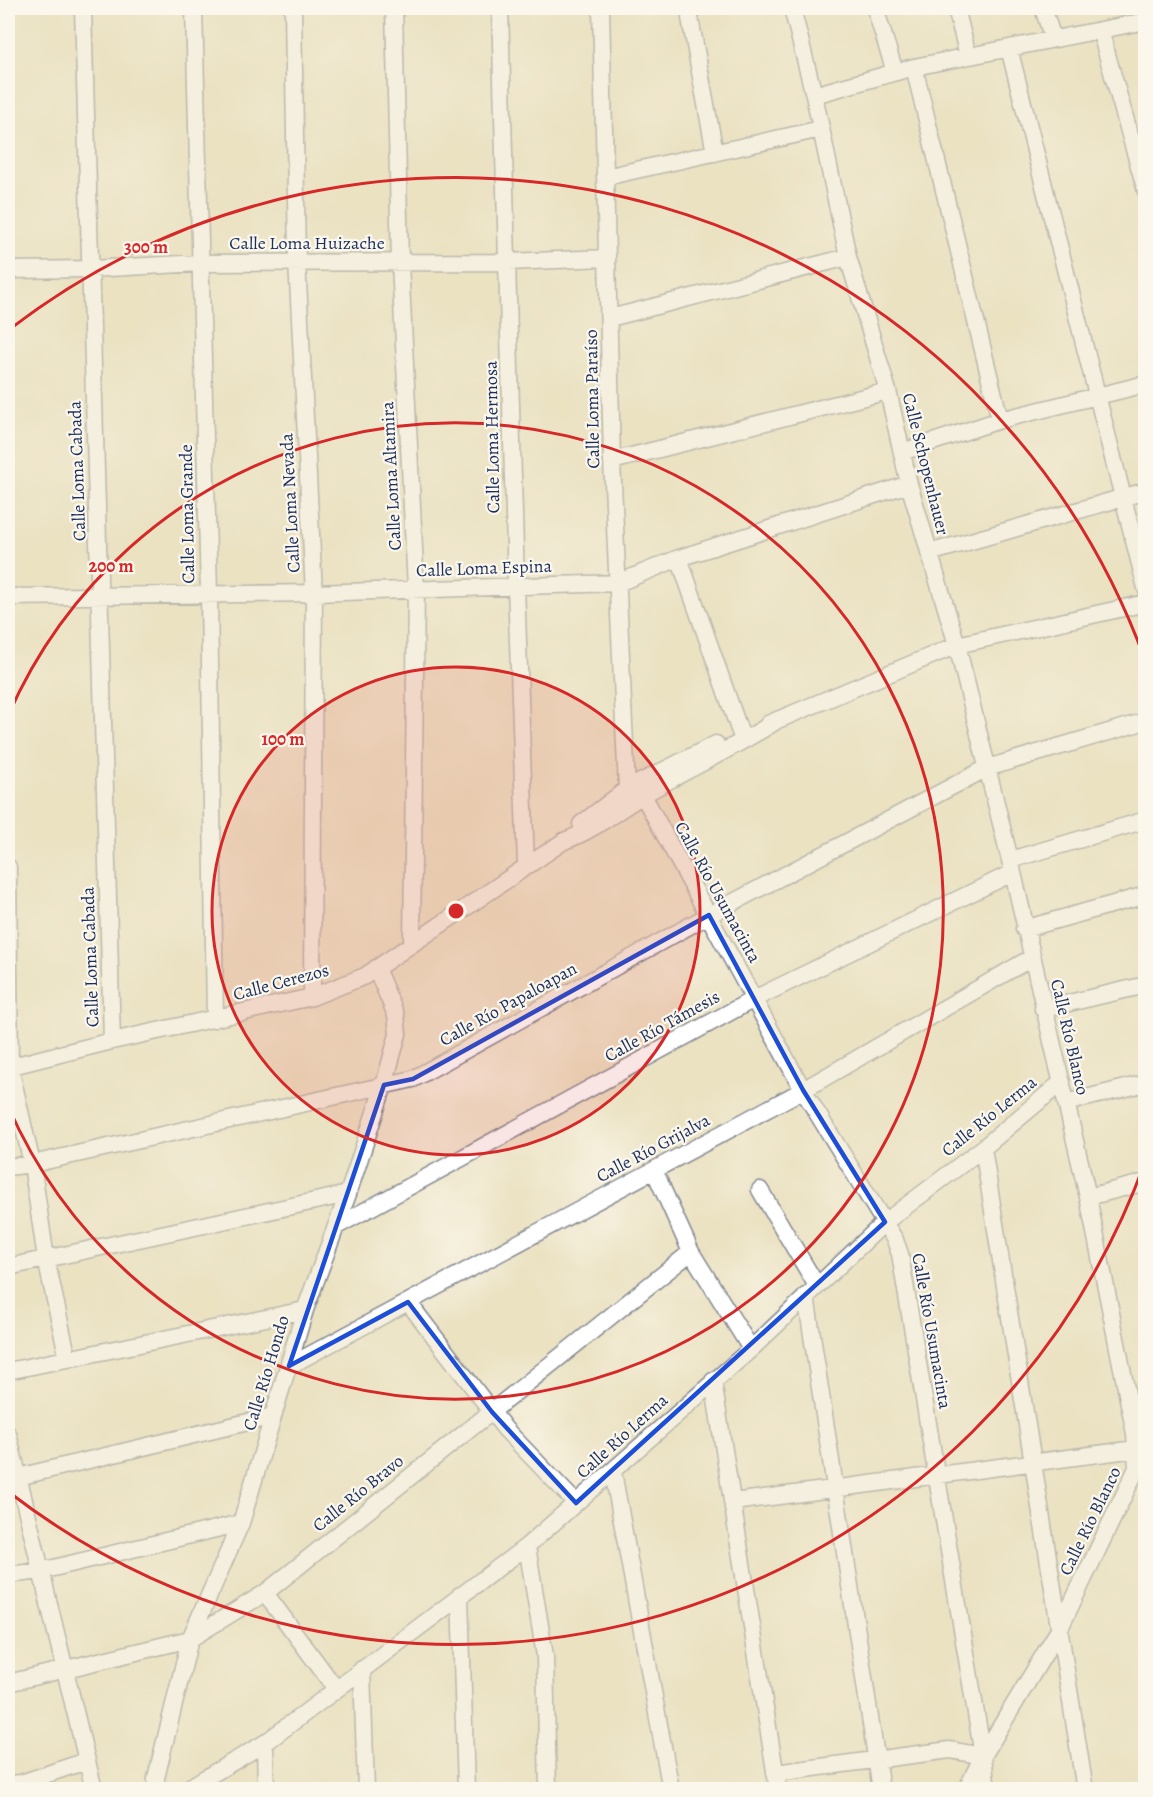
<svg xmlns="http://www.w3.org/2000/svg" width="1153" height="1797" font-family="Alegreya,serif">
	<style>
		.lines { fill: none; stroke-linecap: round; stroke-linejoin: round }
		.minor-casing { stroke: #838890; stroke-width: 19 }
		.minor { stroke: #fff; stroke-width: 16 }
		.marked { fill: none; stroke: #1d4ed8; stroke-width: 4.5; stroke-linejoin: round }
		.ring { fill: none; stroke: #d62828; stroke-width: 3 }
		.labels { text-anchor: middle; stroke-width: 4.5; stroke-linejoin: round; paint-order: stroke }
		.street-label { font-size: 18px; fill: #1b2f5e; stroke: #fbf7ec }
		.centre { fill: #d62828; stroke: #fbf7ec; stroke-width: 3 }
		.ring-label { font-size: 18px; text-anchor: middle; font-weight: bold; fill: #d62828; stroke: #fbf7ec; stroke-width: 4.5; stroke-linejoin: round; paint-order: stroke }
	</style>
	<rect width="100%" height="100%" fill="#fbf7ec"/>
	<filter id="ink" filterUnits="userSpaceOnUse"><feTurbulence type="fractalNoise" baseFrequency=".0167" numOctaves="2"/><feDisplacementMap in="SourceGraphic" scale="12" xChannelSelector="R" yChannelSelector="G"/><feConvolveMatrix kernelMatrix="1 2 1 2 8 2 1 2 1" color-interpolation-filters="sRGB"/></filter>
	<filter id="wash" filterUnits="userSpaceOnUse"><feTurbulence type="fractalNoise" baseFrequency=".008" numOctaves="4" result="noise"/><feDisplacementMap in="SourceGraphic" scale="24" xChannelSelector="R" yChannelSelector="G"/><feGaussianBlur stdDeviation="1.35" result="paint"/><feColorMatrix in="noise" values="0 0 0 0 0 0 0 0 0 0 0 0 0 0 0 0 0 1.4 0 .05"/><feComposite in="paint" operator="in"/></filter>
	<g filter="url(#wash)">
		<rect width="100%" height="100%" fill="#ebe2c2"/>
	</g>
	<g filter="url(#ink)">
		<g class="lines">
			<defs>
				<path id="minor" d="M83 8 112 1041
					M194 8 209 594 215 1019
					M293 8 297 261 314 593 312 997
					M394 8 400 262 416 589 412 943
					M500 8 516 586 526 866
					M601 8 612 461 627 789
					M792 8 814 95 848 257 888 391 909 484 957 645 1010 860 1088 1197 1135 1434 1137 1468 1060 1628 983 1756 966 1790
					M875 8 895 72
					M956 8 968 56
					M1043 8 1053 39
					M690 18 715 153
					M1100 30 1146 191
					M1009 48 1146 588
					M914 67 1000 420
					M814 95 914 67 1146 21
					M605 177 821 129
					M8 270 91 269 201 263 507 262 607 258
					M610 318 848 257
					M902 452 1000 420 1146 384
					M612 461 888 391
					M929 553 1146 491
					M679 558 740 732
					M8 597 314 593 618 583 679 558 909 484
					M768 724 957 645 1146 603
					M643 795 803 1090 895 1240 900 1254 983 1756 987 1790
					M581 824 627 789 716 744
					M1010 860 1146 820
					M8 867 10 1067 32 1164 46 1259 68 1359
					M1024 929 1146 895
					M1043 1009 1146 985
					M8 1067 112 1041 312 997 365 976 564 841C593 831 616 811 643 795 687 769 733 749 776 721
					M1066 1103 1146 1083
					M983 1148 1085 1790
					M8 1167 32 1164 413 1079 709 915 987 768 1146 721
					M654 1170 691 1252 751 1349
					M760 1190 817 1286
					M1088 1197 1146 1182
					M337 1226 754 999 1012 873
					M8 1267 348 1194
					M806 1296 881 1790
					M408 1302 505 1429 576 1503
					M289 1366 803 1090 1031 958
					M8 1371 305 1310
					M713 1381 778 1790
					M8 1434 94 1790
					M613 1472 671 1790
					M8 1475 18 1477 273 1416
					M733 1502 1136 1449
					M527 1546 545 1656 548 1790
					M8 1575 41 1571 241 1523
					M265 1593 336 1689
					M460 1595 466 1790
					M362 1669 366 1790
					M8 1683 190 1639 265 1593 691 1252
					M265 1743 266 1790
					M775 1773 950 1750 983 1756
					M8 1784 21 1783 86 1761
					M156 1790V1778L190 1639 241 1523 305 1310 348 1194 384 1085 398 1034 396 1015 376 968
					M185 1790 265 1743 527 1546 751 1349 885 1222 983 1148 1062 1082"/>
			</defs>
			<!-- minor casing -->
			<use href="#minor" class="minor-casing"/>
			<!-- minor -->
			<use href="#minor" class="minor"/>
		</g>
	</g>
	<!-- marked area -->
	<path d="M0 0H1153V1797H0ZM709 915 803 1090 885 1222 576 1503 492 1412 408 1302 289 1366 384 1085 413 1079Z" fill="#ebe2c2" fill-opacity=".55" fill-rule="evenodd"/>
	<path class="marked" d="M709 915 803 1090 885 1222 576 1503 492 1412 408 1302 289 1366 384 1085 413 1079Z"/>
	<!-- distance rings -->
	<circle cx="456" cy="911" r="244" fill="#d62828" fill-opacity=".12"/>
	<g class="ring">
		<circle cx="456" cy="911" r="244"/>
		<path d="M8 716A488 488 0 1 1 8 1106"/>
		<path d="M1145 1162A733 733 0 0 1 10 1493M10 329A733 733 0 0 1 1145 660"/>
	</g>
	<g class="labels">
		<!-- street labels -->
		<g class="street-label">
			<text x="307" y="249">Calle Loma Huizache</text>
			<text transform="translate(592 399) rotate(-91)" y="6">Calle Loma Paraíso</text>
			<text transform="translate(492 437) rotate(-91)" y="6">Calle Loma Hermosa</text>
			<text transform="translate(926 464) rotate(76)" y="6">Calle Schopenhauer</text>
			<text transform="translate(77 471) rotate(-92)" y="6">Calle Loma Cabada</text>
			<text transform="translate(391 476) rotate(-93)" y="6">Calle Loma Altamira</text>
			<text transform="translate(290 503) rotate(-93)" y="6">Calle Loma Nevada</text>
			<text transform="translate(187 514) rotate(-91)" y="6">Calle Loma Grande</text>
			<text transform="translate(484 568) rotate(-2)" y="6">Calle Loma Espina</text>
			<text transform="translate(718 892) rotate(61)" y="6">Calle Río Usumacinta</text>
			<text transform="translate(90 957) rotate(-92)" y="6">Calle Loma Cabada</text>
			<text transform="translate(281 982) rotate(-15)" y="6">Calle Cerezos</text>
			<text transform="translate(508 1004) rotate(-29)" y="6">Calle Río Papaloapan</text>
			<text transform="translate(662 1026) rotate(-29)" y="6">Calle Río Támesis</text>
			<text transform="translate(1070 1037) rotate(77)" y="6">Calle Río Blanco</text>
			<text transform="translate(989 1116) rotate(-39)" y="6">Calle Río Lerma</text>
			<text transform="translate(653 1148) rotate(-28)" y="6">Calle Río Grijalva</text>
			<text transform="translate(932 1331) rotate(80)" y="6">Calle Río Usumacinta</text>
			<text transform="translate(266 1373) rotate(-73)" y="6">Calle Río Hondo</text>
			<text transform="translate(622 1436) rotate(-42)" y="6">Calle Río Lerma</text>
			<text transform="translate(358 1493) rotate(-39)" y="6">Calle Río Bravo</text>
			<text transform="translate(1090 1521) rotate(-64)" y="6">Calle Río Blanco</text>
		</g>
	</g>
	<circle cx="456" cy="911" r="9" class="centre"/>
	<g class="ring-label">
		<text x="146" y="253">300 m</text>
		<text x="111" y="572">200 m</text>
		<text x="283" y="745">100 m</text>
	</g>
	<!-- margin -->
	<rect width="1153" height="1797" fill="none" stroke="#fbf7ec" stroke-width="30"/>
</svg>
